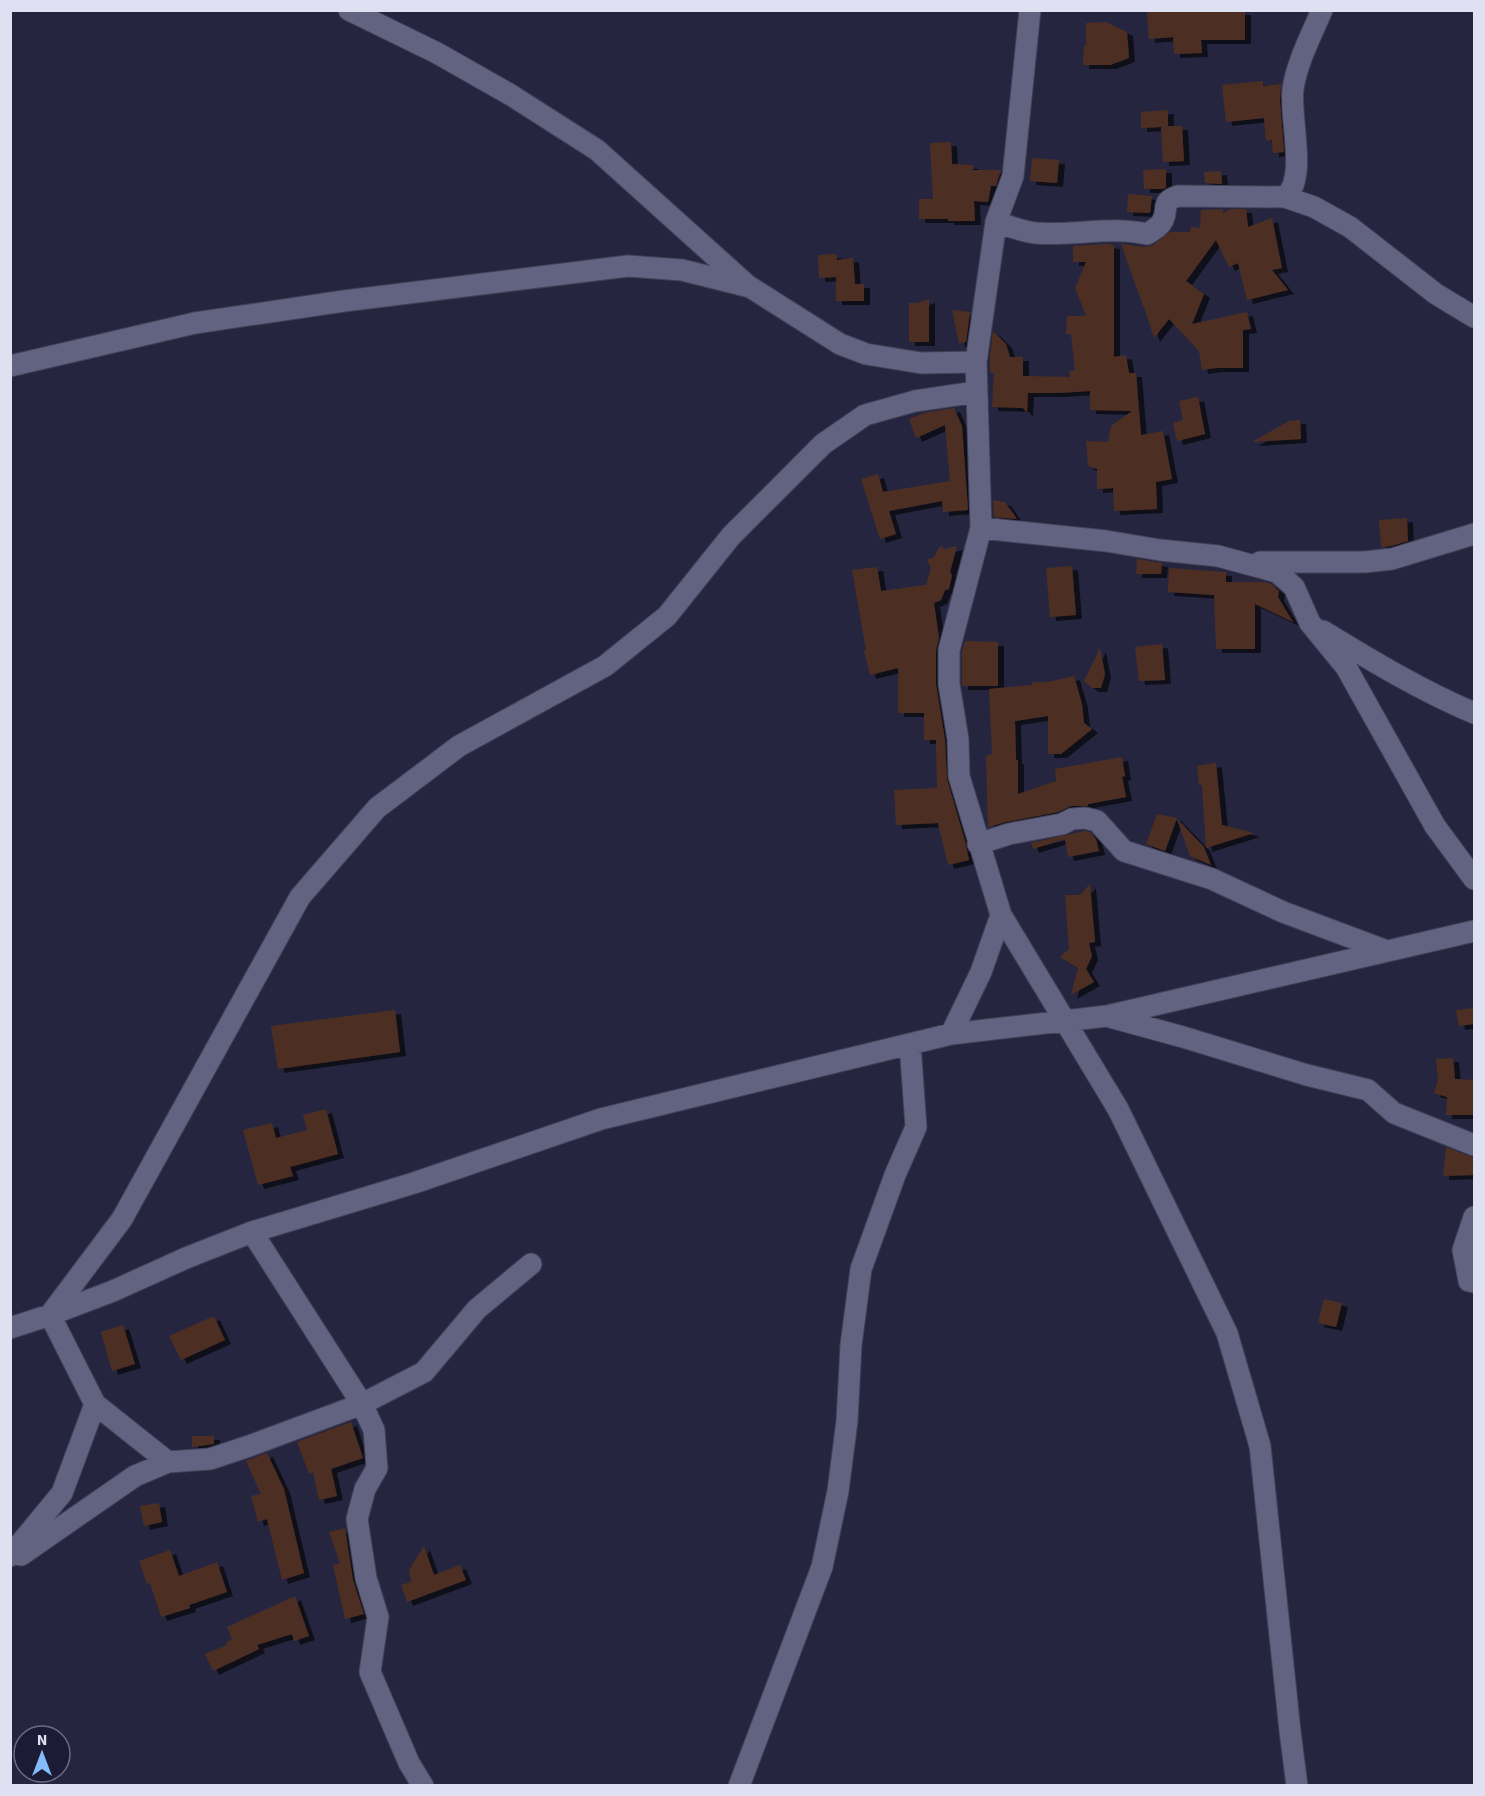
<svg xmlns="http://www.w3.org/2000/svg" width="1485" height="1796" font-family="'Source Sans 3',sans-serif">
	<style>
		.building { fill: #4e2f24; filter: url(#shadow) }
		.lines { fill: none; stroke-linecap: round; stroke-linejoin: round }
		.minor-casing { stroke: #414056; stroke-width: 23 }
		.minor { stroke: #626281; stroke-width: 21 }
	</style>
	<defs>
		<filter id="shadow"><feDropShadow dx="6" dy="4" stdDeviation="0" flood-color="#0009"/></filter>
	</defs>
	<rect width="100%" height="100%" fill="#25253f"/>
	<!-- building -->
	<path class="building" d="M1200 10 1245 11V40H1201L1202 53 1174 54 1173 37 1149 39 1147 11Z
		M1106 22 1127 32 1129 58 1110 65H1083L1084 46H1086V23Z
		M1263 81V86L1281 84 1280 101 1284 152 1273 153 1272 140 1266 141 1264 118 1226 122 1222 85Z
		M1168 110V126H1182L1184 161 1163 162 1161 127 1141 128V112Z
		M951 142 952 164 973 165V170H1001L996 186H991L988 202 974 201 975 221H948V219H919V199H933L930 143Z
		M1032 158 1059 160 1057 183 1030 181Z
		M1166 169V187L1164 189H1144L1143 170Z
		M1221 171 1222 184 1205 183 1204 172Z
		M1128 194 1152 196 1150 213 1127 212Z
		M1223 209V213L1231 209H1246L1248 227 1272 218 1282 268 1272 270 1288 290 1247 300 1238 263 1229 267 1216 240 1186 281 1204 294 1192 324 1247 312 1251 329 1243 330V368H1216L1202 370 1199 351 1169 319 1154 338 1144 306H1143L1121 244 1145 247 1153 245 1170 232H1190L1191 227 1200 228 1201 210Z
		M1106 244 1114 245V357L1126 355 1129 373H1136L1141 435 1163 431 1172 479 1156 482 1157 509 1114 511 1113 488 1097 489V469L1088 466 1086 441 1108 442 1111 426 1132 411 1090 410V391L1058 393H1028L1027 413 1023 408 992 407 994 373H990V357L993 331 1006 344 1010 357H1023V376L1070 377 1069 371 1075 370 1071 334H1066L1067 316H1086L1075 288 1086 262H1073V246Z
		M836 254 837 260 853 258 855 284H864V301H836V277L819 278 818 255Z
		M929 299V342H909V303H917Z
		M952 310 970 312 966 342 959 343Z
		M1198 397 1205 434 1177 441 1173 423 1183 420 1179 401Z
		M954 408 962 426 968 510 943 512 942 501 889 511 896 534 880 539 861 479 878 474 883 492 950 481 945 425 916 438 909 419 924 413Z
		M1300 420 1301 439 1252 442 1289 421Z
		M993 500 1005 502 1017 519 994 517Z
		M1407 518 1408 541 1391 546 1381 547 1379 520Z
		M940 546 945 549 957 546 950 572 952 575 949 589 945 590 941 600 934 603 939 638 936 650V684L945 740 947 779 965 841 969 860 948 865 938 823 896 825 894 790 937 788 936 740H924V713H898V668L870 675 864 651 866 650 852 570 877 567 881 591 926 585 931 568 927 560 934 557Z
		M1137 559 1162 563 1161 574H1136Z
		M1072 566 1076 615 1050 617 1046 568Z
		M1169 568 1226 572V582H1265L1271 584 1279 591 1278 597 1293 622 1255 604V649H1216L1214 595 1168 592Z
		M965 641 998 642V686H962V652Z
		M1162 644 1165 680 1139 681 1135 647Z
		M1100 648 1105 674 1101 688H1092L1084 681Z
		M1074 676 1082 704 1084 723 1092 729 1061 754H1048V716L1015 721 1016 760H1018V794L1056 781 1055 769 1122 757 1125 776 1122 777 1126 797 1088 804V806H1071L1058 812 1006 822 988 827 986 756 992 754 989 689 1032 685V682H1048Z
		M1216 763 1222 825 1254 833 1206 848 1202 785H1199L1197 766Z
		M1157 814 1177 818 1165 851 1146 844Z
		M1177 819 1204 847 1211 865 1190 856Z
		M1084 831 1090 832 1096 839 1099 851 1068 857 1065 839 1033 849 1031 843Z
		M1090 884 1095 942 1089 943 1092 956 1086 969 1094 982 1071 995 1078 968 1060 957 1069 949 1065 895H1080Z
		M1474 1008V1024L1459 1026 1456 1010Z
		M395 1010 400 1052 278 1069 271 1026Z
		M1453 1058 1455 1079 1474 1080V1115H1446L1447 1097 1434 1093 1438 1080 1436 1059Z
		M326 1109 338 1154 290 1167 293 1176 258 1185 243 1130 272 1123 276 1138 307 1130 303 1115Z
		M1446 1147 1474 1158V1175L1443 1176Z
		M1324 1299 1342 1303 1336 1327 1318 1323Z
		M214 1316 225 1340 181 1360 169 1336Z
		M123 1325 135 1364 112 1371 101 1332Z
		M351 1422 363 1458 331 1469 337 1496 319 1500 313 1472 309 1474 297 1442Z
		M192 1436H214V1444L192 1447Z
		M267 1453 284 1489 304 1573 282 1580 267 1519 258 1522 251 1496 261 1494 246 1461Z
		M159 1503 162 1522 144 1526 140 1506Z
		M345 1528 353 1580 364 1614 345 1619 333 1565 340 1563 329 1532Z
		M424 1546 434 1575 460 1565 466 1580 407 1602 401 1585 411 1582 409 1570Z
		M170 1550 179 1576 217 1562 227 1592 189 1605 190 1608 161 1617 150 1583 147 1584 139 1561Z
		M295 1596 309 1636 294 1641 292 1634 257 1645 259 1649 213 1671 205 1654 227 1645 226 1643 232 1639 227 1627Z"/>
	<g class="lines">
		<defs>
			<path id="minor" d="M349 10 437 53 511 95 597 150 747 285
				M1030 10 1013 176 996 222 976 362 981 528 949 650V684L958 739 959 776 1001 915 1118 1109 1227 1333 1260 1446 1290 1731 1297 1786
				M1285 197C1308 179 1289 116 1293 89 1297 62 1311 36 1322 10
				M996 222C1009 226 1023 232 1036 233 1074 236 1110 226 1147 234 1153 230 1160 227 1163 220 1169 208 1160 202 1178 196L1285 197 1314 207 1350 227 1436 294 1474 317
				M10 366 195 323 344 301 628 266 682 270 750 287 840 344 866 354 921 363 976 362
				M981 528 1106 541 1160 550 1218 556 1277 572 1294 587 1310 623 1346 667 1435 826 1474 879
				M1260 562H1365L1392 559 1474 534
				M1323 631C1372 661 1422 691 1474 713
				M978 844 1009 834 1062 824 1072 819 1085 818 1097 821 1124 851 1212 879 1283 912 1387 951
				M1110 1017 1183 1037 1307 1075 1368 1090 1394 1113 1474 1145
				M951 1034 981 972 1001 915
				M1474 1217 1463 1250 1469 1281 1474 1282
				M252 1232 362 1404 374 1430 377 1468 365 1489 357 1519 366 1578 378 1617 370 1672 409 1763 423 1786
				M10 1328 50 1315 113 1291 186 1258 252 1232 414 1183 601 1119 951 1034 1107 1016 1474 931
				M95 1404 168 1462
				M21 1555 135 1476 168 1462 210 1459 249 1446 362 1404 424 1372 477 1309 531 1264
				M10 1556 62 1493 95 1404 50 1315 122 1219 300 897 377 808 459 746 605 666 667 616 731 536 823 444 865 415 915 401 976 392
				M739 1786 822 1567 838 1491 847 1421 851 1345 861 1269 895 1175 916 1127 910 1044"/>
		</defs>
		<!-- minor casing -->
		<use href="#minor" class="minor-casing"/>
		<!-- minor -->
		<use href="#minor" class="minor"/>
	</g>
	<!-- border -->
	<rect width="1485" height="1796" fill="none" stroke="#dfe0f2" stroke-width="24"/>
	<!-- north arrow -->
	<g transform="translate(42 1754)"><circle r="28" fill="#1c1b35" stroke="#6a6a81" stroke-width="1.5"/>
	<path d="M0-4.5L10 22L0 15L-10 22Z" fill="#86bbfb"/>
	<text y="-9" font-size="16" font-weight="bold" text-anchor="middle" fill="#dfe0f2">N</text>
	</g>
</svg>
